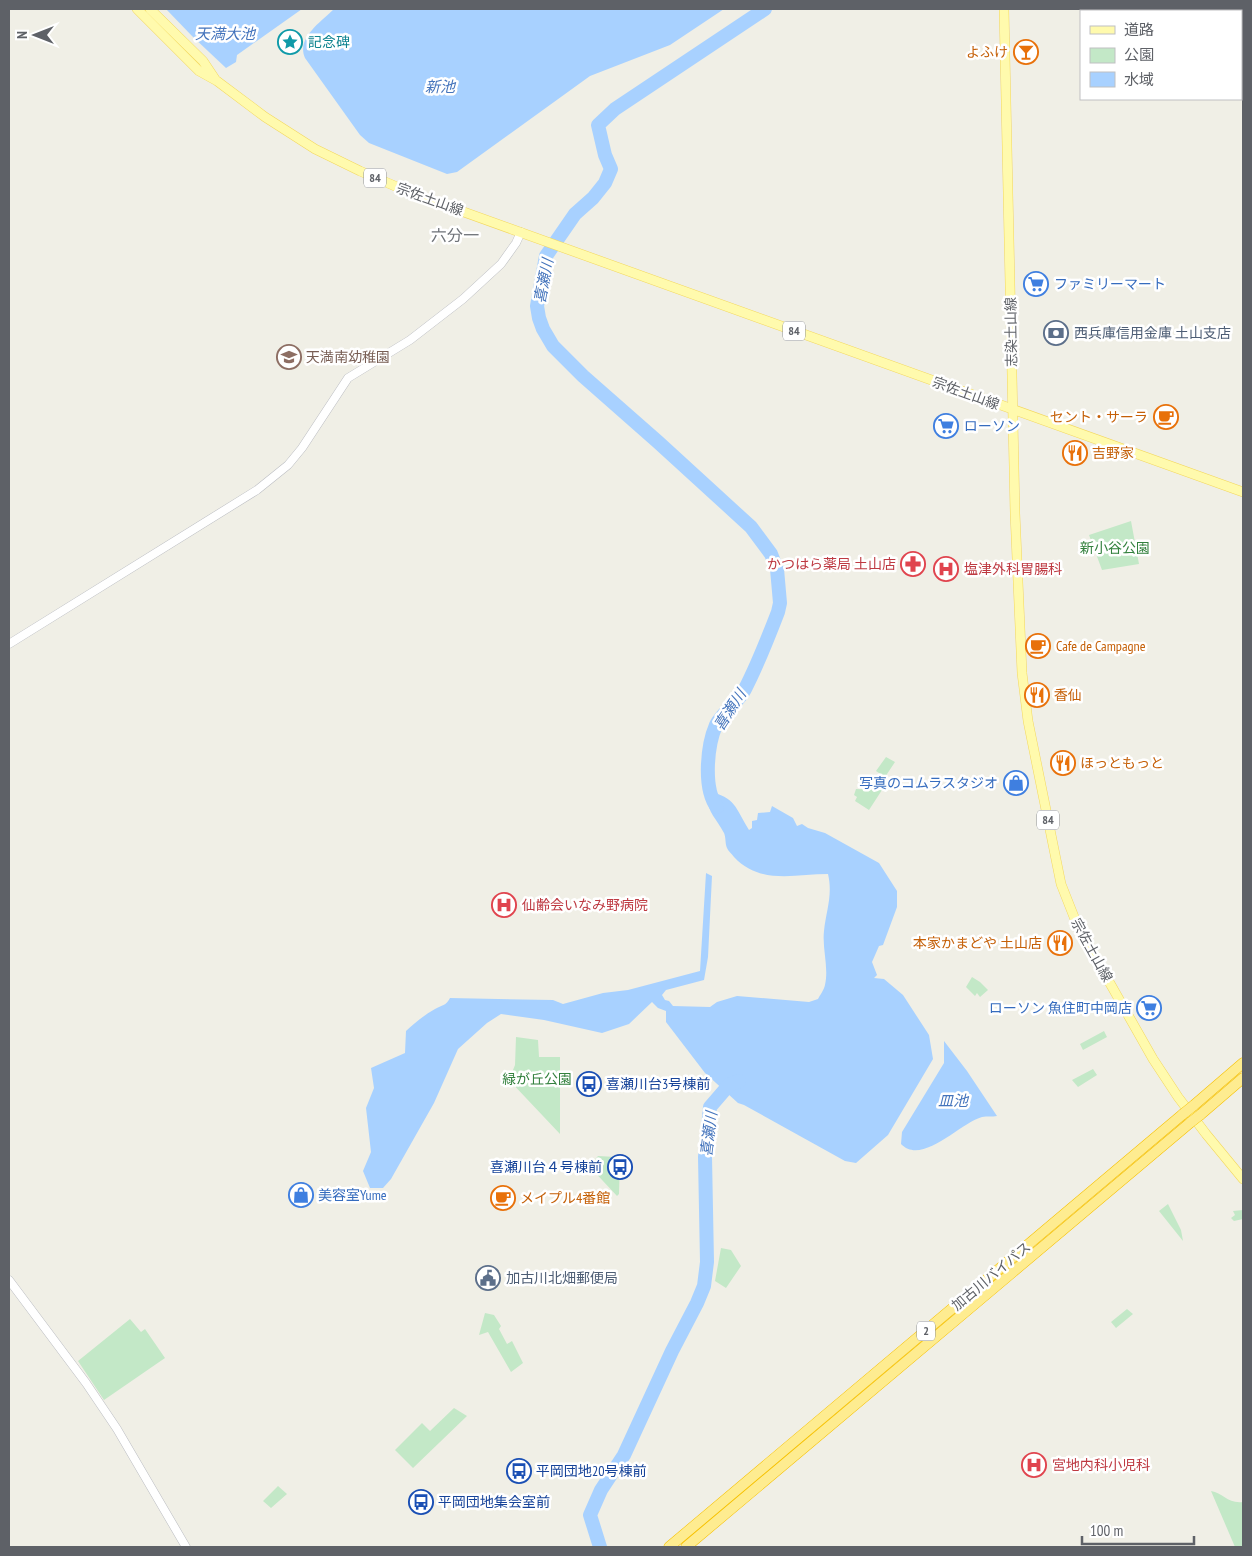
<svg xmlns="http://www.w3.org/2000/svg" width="1252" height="1556" font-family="'PT Sans Narrow','Noto Sans JP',sans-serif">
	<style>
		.green { fill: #c3e8c7 }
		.water { fill: #a8d1ff }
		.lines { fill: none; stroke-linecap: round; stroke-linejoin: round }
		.river { stroke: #a8d1ff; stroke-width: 14 }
		.minor-casing { stroke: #bbbdc2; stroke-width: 9 }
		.major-casing { stroke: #f3d75d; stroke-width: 10 }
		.highway-casing { stroke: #f7c100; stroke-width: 11 }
		.minor { stroke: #fff; stroke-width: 8 }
		.major { stroke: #fffaad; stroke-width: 9 }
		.highway { stroke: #feec90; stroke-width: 10 }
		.highway-bridge-casing { stroke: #f7c100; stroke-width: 11; stroke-linecap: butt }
		.highway-bridge { stroke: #feec90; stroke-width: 10 }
		.labels { text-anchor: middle; stroke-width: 5; stroke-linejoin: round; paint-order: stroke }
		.shield { fill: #fff; stroke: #8e9095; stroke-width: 1 }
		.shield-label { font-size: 12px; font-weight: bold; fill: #5e6167 }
		.culture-label { font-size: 14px; fill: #0d838f; stroke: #fff; text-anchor: start }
		.food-label { font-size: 14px; fill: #c56008; stroke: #fff; text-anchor: start }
		.street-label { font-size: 14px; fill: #5e6167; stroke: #fff }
		.shop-label { font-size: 14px; fill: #366cbe; stroke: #fff; text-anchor: start }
		.service-label { font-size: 14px; fill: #4e5e75; stroke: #fff; text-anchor: start }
		.education-label { font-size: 14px; fill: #785e54; stroke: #fff; text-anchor: start }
		.park-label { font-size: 14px; fill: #33813e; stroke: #fff }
		.health-label { font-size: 14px; fill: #be3a42; stroke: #fff; text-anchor: start }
		.transit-label { font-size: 14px; fill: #164399; stroke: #fff; text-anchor: start }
		.water-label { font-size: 15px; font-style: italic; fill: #4474bc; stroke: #fff }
		.quarter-label { font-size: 16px; fill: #6f7379; stroke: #fff }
	</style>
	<rect width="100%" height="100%" fill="#f0efe6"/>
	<!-- green -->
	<path class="green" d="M1131 521 1139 564 1102 570 1089 535Z
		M886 757 895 762 885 777 876 771Z
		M856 789 882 790 869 810 855 801 857 797 854 795Z
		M972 977 980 982 988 990 980 997 977 993 975 996 966 987Z
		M1104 1031 1107 1037 1083 1050 1080 1044Z
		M516 1037 538 1040 539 1057H560V1134L509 1080 515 1065Z
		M1093 1069 1097 1075 1078 1087 1072 1080Z
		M598 1156 616 1157 620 1159 619 1194 617 1196 589 1166Z
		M1168 1204 1181 1230 1183 1241 1159 1211Z
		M1243 1210V1219L1234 1221 1231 1218 1235 1215 1233 1211Z
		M721 1248 731 1250 741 1266 726 1288 715 1281Z
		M1127 1309 1133 1314 1116 1328 1111 1322Z
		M485 1313 494 1315 501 1326 499 1329 507 1344 512 1341 523 1363 511 1372 488 1332 479 1335Z
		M130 1319 141 1332 145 1329 165 1358 104 1400 78 1361Z
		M454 1408 467 1416 413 1468 395 1450 422 1423 430 1431Z
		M278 1486 287 1494 271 1508 263 1501Z
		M1211 1491C1223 1493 1228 1504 1243 1502V1547H1235Z"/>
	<!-- water -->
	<path class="water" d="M166 9H302L237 55 236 62 226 68 192 36Z
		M334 9H724L670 45 590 76 457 172 447 174 369 143 360 135 305 58C296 38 321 22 334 9Z
		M708 791C736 798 735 807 749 830L752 828V821L757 820 758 813 770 812 772 806 793 818 797 826 802 824 808 828 825 833 879 863 897 891V907L883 945 879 946 872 962 877 975 874 978 884 979 903 995 929 1035 933 1059 888 1135 856 1163 845 1161 744 1105 738 1103 705 1073 666 1022V1011L658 1008 652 1002 629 1024 602 1033 544 1020 501 1014 487 1023 458 1049 434 1103 391 1179 383 1188H370L363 1171 371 1152 366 1108 374 1088 371 1068 405 1053 406 1031C415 1023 424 1015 435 1009 442 1005 446 1006 450 998L553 1000 563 1004 603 993 628 990 700 971 706 873 712 876 708 957 704 980 666 990 662 995 665 1000 669 1001 673 1006 710 1007 717 1002 737 996 809 1002 818 999C820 995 824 990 825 985 829 967 822 949 824 931 826 911 833 895 828 874 795 874 760 885 734 857 732 854 728 851 727 848 725 844 726 837 724 833 716 817 705 811 708 791Z
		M944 1041 967 1071 997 1116C992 1117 987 1116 982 1117 960 1123 922 1166 901 1144L902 1132 944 1063Z"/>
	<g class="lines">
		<!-- river -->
		<path class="river" d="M717 807C703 789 707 746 716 725 722 712 738 703 745 689 758 664 768 638 778 612L780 603 777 569 771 554 751 527 658 442 583 376 553 346 543 329 539 318 537 306 546 256 575 214 593 198 605 183 611 169 605 155 598 125 615 109 765 9
			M600 1547 590 1515 601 1490 624 1455 672 1351 697 1303 704 1286 707 1262 705 1157 710 1107 729 1085 739 1081"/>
		<defs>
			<path id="minor" d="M9 644 257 490 288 465 302 448 348 378 410 340 463 299 501 264 516 243 521 232
				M9 1280 86 1383 117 1429 186 1547"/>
			<path id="major" d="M137 9 199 71 217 81 265 117 315 149 360 171 411 193 1243 492
				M150 9 203 61 215 79
				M1004 9 1015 513 1022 673 1028 721 1061 884 1078 927 1153 1059 1178 1097 1206 1134 1243 1179"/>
			<path id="highway" d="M1193 1106 1243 1063
				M1200 1115 1243 1078
				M669 1547 1183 1114
				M686 1547 1191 1122"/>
		</defs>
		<!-- minor casing -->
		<use href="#minor" class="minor-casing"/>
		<!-- major casing -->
		<use href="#major" class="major-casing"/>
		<!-- highway casing -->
		<use href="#highway" class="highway-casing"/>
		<!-- minor -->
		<use href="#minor" class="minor"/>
		<!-- major -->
		<use href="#major" class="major"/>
		<!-- highway -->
		<use href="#highway" class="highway"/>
		<defs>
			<path id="highway-bridge" d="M1183 1114 1193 1106
				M1191 1122 1200 1115"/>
		</defs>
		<!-- highway-bridge casing -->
		<use href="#highway-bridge" class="highway-bridge-casing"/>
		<!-- highway-bridge -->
		<use href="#highway-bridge" class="highway-bridge"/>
	</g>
	<!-- icons -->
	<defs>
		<symbol id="sight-ring" viewBox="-11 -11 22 22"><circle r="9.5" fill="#fff" stroke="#0f9aa8" stroke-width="1.5"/><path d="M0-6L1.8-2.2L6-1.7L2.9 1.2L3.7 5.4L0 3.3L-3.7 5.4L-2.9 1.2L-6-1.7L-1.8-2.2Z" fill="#0f9aa8"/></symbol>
		<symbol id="bar-ring" viewBox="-11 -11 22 22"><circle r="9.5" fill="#fff" stroke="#e8710a" stroke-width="1.5"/><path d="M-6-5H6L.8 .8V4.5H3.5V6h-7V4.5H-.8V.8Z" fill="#e8710a"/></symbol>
		<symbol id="supermarket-ring" viewBox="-11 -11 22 22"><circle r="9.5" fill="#fff" stroke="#3f7fe0" stroke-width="1.5"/><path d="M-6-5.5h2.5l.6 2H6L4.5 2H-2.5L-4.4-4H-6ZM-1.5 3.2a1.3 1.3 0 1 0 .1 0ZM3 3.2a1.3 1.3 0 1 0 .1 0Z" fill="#3f7fe0"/></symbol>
		<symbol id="bank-ring" viewBox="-11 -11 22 22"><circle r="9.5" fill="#fff" stroke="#5c6f8a" stroke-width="1.5"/><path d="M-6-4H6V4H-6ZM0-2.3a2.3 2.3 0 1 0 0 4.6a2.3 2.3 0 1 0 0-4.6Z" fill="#5c6f8a"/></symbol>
		<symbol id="school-ring" viewBox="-11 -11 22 22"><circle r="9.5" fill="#fff" stroke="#8d6e63" stroke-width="1.5"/><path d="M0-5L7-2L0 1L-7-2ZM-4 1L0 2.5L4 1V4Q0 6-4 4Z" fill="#8d6e63"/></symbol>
		<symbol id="cafe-ring" viewBox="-11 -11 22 22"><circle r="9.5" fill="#fff" stroke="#e8710a" stroke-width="1.5"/><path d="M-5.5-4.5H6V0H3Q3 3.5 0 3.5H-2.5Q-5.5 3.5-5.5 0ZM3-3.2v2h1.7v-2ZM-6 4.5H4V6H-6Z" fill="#e8710a"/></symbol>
		<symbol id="restaurant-ring" viewBox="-11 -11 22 22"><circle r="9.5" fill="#fff" stroke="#e8710a" stroke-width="1.5"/><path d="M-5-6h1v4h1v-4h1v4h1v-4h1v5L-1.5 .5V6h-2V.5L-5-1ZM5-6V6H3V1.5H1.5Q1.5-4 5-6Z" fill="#e8710a"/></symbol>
		<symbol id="pharmacy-ring" viewBox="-11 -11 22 22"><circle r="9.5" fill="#fff" stroke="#e0444e" stroke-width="1.5"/><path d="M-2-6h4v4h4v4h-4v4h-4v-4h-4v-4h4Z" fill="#e0444e"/></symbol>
		<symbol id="hospital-ring" viewBox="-11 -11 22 22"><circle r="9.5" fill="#fff" stroke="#e0444e" stroke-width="1.5"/><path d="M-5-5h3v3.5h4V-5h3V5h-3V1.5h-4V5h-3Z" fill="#e0444e"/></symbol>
		<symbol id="shop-ring" viewBox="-11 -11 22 22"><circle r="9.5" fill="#fff" stroke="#3f7fe0" stroke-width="1.5"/><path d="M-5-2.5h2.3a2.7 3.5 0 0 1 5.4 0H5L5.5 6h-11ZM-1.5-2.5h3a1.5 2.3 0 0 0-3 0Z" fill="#3f7fe0"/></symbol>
		<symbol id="bus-ring" viewBox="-11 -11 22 22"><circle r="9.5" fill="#fff" stroke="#1a4fb4" stroke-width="1.5"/><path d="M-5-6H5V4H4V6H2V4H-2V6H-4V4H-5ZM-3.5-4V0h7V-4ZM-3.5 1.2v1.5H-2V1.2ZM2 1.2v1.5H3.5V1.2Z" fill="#1a4fb4"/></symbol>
		<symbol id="civic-ring" viewBox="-11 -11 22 22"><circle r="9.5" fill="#fff" stroke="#5c6f8a" stroke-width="1.5"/><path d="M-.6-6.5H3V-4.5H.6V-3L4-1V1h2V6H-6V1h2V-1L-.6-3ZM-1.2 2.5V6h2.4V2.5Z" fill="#5c6f8a"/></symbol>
	</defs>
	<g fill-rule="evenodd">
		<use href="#sight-ring" x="276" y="28" width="28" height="28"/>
		<use href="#bar-ring" x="1012" y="38" width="28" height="28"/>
		<use href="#supermarket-ring" x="1022" y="270" width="28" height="28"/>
		<use href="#bank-ring" x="1042" y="319" width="28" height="28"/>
		<use href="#school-ring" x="275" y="343" width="28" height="28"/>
		<use href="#cafe-ring" x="1152" y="403" width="28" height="28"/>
		<use href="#supermarket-ring" x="932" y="412" width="28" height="28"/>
		<use href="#restaurant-ring" x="1061" y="439" width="28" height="28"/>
		<use href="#pharmacy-ring" x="899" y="550" width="28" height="28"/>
		<use href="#hospital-ring" x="932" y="555" width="28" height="28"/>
		<use href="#cafe-ring" x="1024" y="632" width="28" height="28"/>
		<use href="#restaurant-ring" x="1023" y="681" width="28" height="28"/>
		<use href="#restaurant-ring" x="1049" y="749" width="28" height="28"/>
		<use href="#shop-ring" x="1002" y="769" width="28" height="28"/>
		<use href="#hospital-ring" x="490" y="891" width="28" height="28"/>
		<use href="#restaurant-ring" x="1046" y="929" width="28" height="28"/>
		<use href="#supermarket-ring" x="1135" y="994" width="28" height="28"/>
		<use href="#bus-ring" x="575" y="1070" width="28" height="28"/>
		<use href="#bus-ring" x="606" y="1153" width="28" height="28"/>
		<use href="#shop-ring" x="287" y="1181" width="28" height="28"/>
		<use href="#cafe-ring" x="489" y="1184" width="28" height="28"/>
		<use href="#civic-ring" x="474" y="1264" width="28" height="28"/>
		<use href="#hospital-ring" x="1020" y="1451" width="28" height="28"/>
		<use href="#bus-ring" x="505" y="1457" width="28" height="28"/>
		<use href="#bus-ring" x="407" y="1488" width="28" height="28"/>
	</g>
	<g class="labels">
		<!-- shield labels -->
		<g class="shield">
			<rect x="364" y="168.5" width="22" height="19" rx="4"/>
			<rect x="783" y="321.5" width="22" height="19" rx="4"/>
			<rect x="1037" y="810.5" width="22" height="19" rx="4"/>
			<rect x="917" y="1321.5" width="18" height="19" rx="4"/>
		</g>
		<g class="shield-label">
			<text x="375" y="182">84</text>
			<text x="794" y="335">84</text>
			<text x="1048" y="824">84</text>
			<text x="926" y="1335">2</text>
		</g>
		<!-- culture labels -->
		<g class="culture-label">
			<text x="308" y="47">記念碑</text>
		</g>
		<!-- food labels -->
		<g class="food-label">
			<text x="1008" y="57" text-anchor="end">よふけ</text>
			<text x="1148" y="422" text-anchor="end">セント・サーラ</text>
			<text x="1092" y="458">吉野家</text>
			<text x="1056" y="651">Cafe de Campagne</text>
			<text x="1054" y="700">香仙</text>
			<text x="1080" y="768">ほっともっと</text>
			<text x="1042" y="948" text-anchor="end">本家かまどや 土山店</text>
			<text x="520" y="1203">メイプル4番館</text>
		</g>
		<!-- street labels -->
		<g class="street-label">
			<text transform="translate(430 199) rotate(20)" y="5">宗佐土山線</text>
			<text transform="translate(1011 332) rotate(-91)" y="5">志染土山線</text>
			<text transform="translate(966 393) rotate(20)" y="5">宗佐土山線</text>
			<text transform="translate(1092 950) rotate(61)" y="5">宗佐土山線</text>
			<text transform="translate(991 1276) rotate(-40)" y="5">加古川バイパス</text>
		</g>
		<!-- shop labels -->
		<g class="shop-label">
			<text x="1054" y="289">ファミリーマート</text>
			<text x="964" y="431">ローソン</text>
			<text x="998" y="788" text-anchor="end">写真のコムラスタジオ</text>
			<text x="1132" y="1013" text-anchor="end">ローソン 魚住町中岡店</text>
			<text x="318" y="1200">美容室Yume</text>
		</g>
		<!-- service labels -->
		<g class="service-label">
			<text x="1074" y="338">西兵庫信用金庫 土山支店</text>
			<text x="506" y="1283">加古川北畑郵便局</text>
		</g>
		<!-- education labels -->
		<g class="education-label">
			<text x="306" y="362">天満南幼稚園</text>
		</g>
		<!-- park labels -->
		<g class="park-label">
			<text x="1115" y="553">新小谷公園</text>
			<text x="537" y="1084">緑が丘公園</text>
		</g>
		<!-- health labels -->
		<g class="health-label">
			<text x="896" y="569" text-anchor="end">かつはら薬局 土山店</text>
			<text x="964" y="574">塩津外科胃腸科</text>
			<text x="522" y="910">仙齢会いなみ野病院</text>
			<text x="1052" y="1470">宮地内科小児科</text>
		</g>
		<!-- transit labels -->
		<g class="transit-label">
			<text x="606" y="1089">喜瀬川台3号棟前</text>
			<text x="602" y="1172" text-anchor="end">喜瀬川台４号棟前</text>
			<text x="536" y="1476">平岡団地20号棟前</text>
			<text x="438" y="1507">平岡団地集会室前</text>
		</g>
		<!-- water labels -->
		<g class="water-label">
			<text x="225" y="39">天満大池</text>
			<text x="440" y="92">新池</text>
			<text transform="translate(544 281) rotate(-79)" y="5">喜瀬川</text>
			<text transform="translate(730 710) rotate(-57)" y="5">喜瀬川</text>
			<text x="953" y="1106">皿池</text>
			<text transform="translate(709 1134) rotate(-83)" y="5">喜瀬川</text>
		</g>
		<!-- quarter labels -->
		<g class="quarter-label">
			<text x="455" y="241">六分一</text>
		</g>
	</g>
	<!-- border -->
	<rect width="1252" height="1556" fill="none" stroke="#5e6167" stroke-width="20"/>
	<!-- legend -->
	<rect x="1080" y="10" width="162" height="90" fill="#ffffff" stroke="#bfc0c2"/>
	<rect x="1090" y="26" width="25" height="8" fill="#fffaad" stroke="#bfc0c2"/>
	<text x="1124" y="35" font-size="15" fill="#5e6167">道路</text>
	<rect x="1090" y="48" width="25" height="15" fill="#c3e8c7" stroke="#bfc0c2"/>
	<text x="1124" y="60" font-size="15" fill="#5e6167">公園</text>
	<rect x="1090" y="72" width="25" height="15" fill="#a8d1ff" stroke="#bfc0c2"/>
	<text x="1124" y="85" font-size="15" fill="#5e6167">水域</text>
	<!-- north arrow -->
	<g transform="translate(35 35) rotate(270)" stroke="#ffffff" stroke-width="4" paint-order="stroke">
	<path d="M0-4L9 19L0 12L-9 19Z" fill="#5e6167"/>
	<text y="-8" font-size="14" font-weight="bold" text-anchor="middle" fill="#5e6167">N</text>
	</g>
	<!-- scale -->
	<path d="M1082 1536v8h112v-8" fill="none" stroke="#5e6167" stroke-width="2.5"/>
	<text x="1090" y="1536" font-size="15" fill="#5e6167" stroke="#ffffff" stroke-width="4" paint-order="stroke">100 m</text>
</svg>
